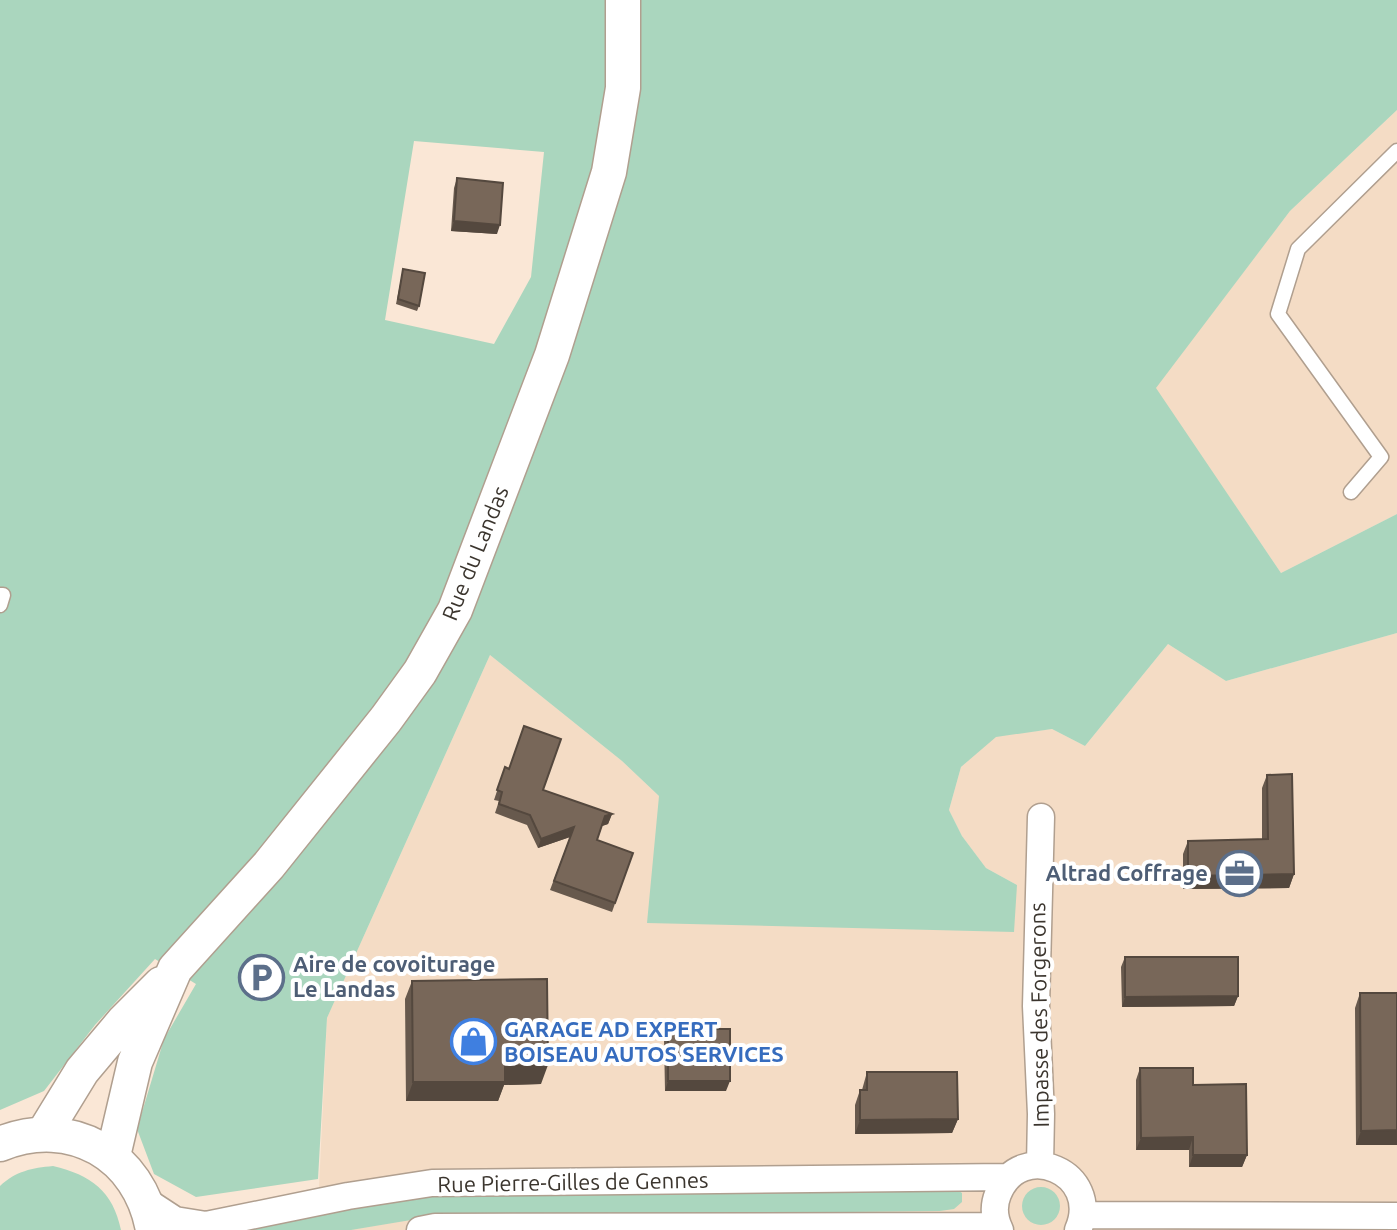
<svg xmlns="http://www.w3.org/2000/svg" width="1397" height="1230" font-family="Ubuntu,sans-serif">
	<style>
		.built { fill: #f4dcc5 }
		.green { fill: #aad6be; fill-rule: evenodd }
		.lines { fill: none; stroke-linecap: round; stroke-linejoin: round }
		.service-casing { stroke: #b09f8f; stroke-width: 17 }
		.minor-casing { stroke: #b09f8f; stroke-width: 29 }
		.tertiary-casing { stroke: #b09f8f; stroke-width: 37 }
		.service { stroke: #fff; stroke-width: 14 }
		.minor { stroke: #fff; stroke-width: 26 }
		.tertiary { stroke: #fff; stroke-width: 34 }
		.wall { fill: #67594d }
		.shaded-wall { fill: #54483e }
		.building { fill: #786759; stroke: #54483e; stroke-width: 2 }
		.labels { text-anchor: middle; stroke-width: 8; stroke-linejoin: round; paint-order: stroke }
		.street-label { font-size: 22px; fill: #3b352e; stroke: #fff }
		.service-label { font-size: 22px; font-weight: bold; fill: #4e5e75; stroke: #fff; text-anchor: end }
		.shop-label { font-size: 22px; font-weight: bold; fill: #366cbe; stroke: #fff; text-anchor: start }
	</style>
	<rect width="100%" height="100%" fill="#fae7d6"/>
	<!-- built -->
	<path class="built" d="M1397 110V514L1281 573 1155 388 1290 211Z
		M1397 633V1230H317L327 1018 490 655 622 761 659 796 1017 885 986 868 962 836 949 810 961 767 996 736 1052 729 1085 746 1168 644 1226 681Z"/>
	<!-- green -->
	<path class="green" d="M0 0H1397V110L1290 211 1156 388 1281 573 1397 514V633L1226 681 1168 644 1085 746 1052 729 996 737 961 767 949 810 962 836 986 868 1017 885 1014 932 647 923 659 796 622 761 490 655 327 1018 318 1179 196 1197 154 1174 137 1129 164 1039 196 984 155 959 95 1025 44 1091 0 1110ZM414 141 544 152 531 277 494 344 385 320Z
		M53 1166C91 1175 113 1191 121 1230H0V1186C16 1171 32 1168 53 1166Z
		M951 1186 962 1193V1202L954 1209 940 1211 429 1217 351 1230H234L424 1190Z
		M1022 1206a19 19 0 1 1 38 0a19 19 0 1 1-38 0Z"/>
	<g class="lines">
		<defs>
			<path id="service" d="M1351 492 1381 457 1278 314 1298 249 1397 151
				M0 595H3L0 605"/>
			<path id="minor" d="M1040 1165 1041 1114 1036 1006 1041 817
				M146 1201 175 1220 206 1225 348 1196 432 1183 1009 1177
				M1083 1215 1397 1216
				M420 1230 435 1227 998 1226
				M1000 1230C994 1218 993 1206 998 1194 1020 1138 1103 1172 1078 1230"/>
			<path id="tertiary" d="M44 1133 82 1071 124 1021 161 984
				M0 1144C71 1115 140 1155 153 1230
				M113 1156 135 1062 175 969 269 865 386 719 420 672 455 610 552 355 609 172 623 88V0"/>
		</defs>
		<!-- service casing -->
		<use href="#service" class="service-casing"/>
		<!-- minor casing -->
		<use href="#minor" class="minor-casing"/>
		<!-- tertiary casing -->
		<use href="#tertiary" class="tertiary-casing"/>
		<!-- service -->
		<use href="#service" class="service"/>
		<!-- minor -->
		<use href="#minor" class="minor"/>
		<!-- tertiary -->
		<use href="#tertiary" class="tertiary"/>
	</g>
	<!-- wall -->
	<path class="wall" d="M457 178 497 234 451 231 454 188Z
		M403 269 419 306 417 311 396 304Z
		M505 767 543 790 612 814 608 824 602 826 597 840 633 853 612 912 550 890 570 837 538 848 527 825 495 813 499 801 494 800Z
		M1267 775 1294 874 1289 888 1183 889V854L1188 841 1262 840V788Z
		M1125 957 1238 996 1234 1006 1122 1007 1121 967Z
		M412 981 541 1084 504 1085 498 1101H406L405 999Z
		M1360 993 1397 1145H1356L1355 1008Z
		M668 1029 726 1091H665L664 1039Z
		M1140 1068 1193 1085 1247 1155 1242 1167H1189V1150H1136V1080Z
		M867 1072 958 1119 952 1133 855 1134V1105L860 1090H862Z"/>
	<!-- shaded-wall -->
	<path class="shaded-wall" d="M454 221 500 225 497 234 451 231Z
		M612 814 608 824 602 826 605 816Z
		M574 827 570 837 538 848 541 839Z
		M1294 874 1289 888 1183 889 1188 876Z
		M1238 996 1234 1006 1122 1007 1125 997Z
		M548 1065 541 1084 504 1085 498 1101H406L413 1082 505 1066Z
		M668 1081H730L726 1091H665Z
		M958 1119 952 1133 855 1134 860 1120Z
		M1397 1130V1145H1356L1361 1131Z
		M1193 1137 1189 1150H1136L1141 1138Z
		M1193 1155H1247L1242 1167H1189Z"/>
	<!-- building -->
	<path class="building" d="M457 178 503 183 500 225 454 221Z
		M403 269 425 273 419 306 398 299Z
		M524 726 561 739 543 790 612 814 605 816 597 840 633 853 615 903 554 881 574 827 541 839 530 815 499 804 502 792 497 790 505 767 509 769Z
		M1292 774 1294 874 1188 876V841L1268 839 1267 775Z
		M1125 957H1238V996L1125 997Z
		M547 979 548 1065 505 1066V1082H413L412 981Z
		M1360 993H1397V1130L1361 1131Z
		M668 1029H730V1081H668Z
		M1140 1068H1193V1085L1246 1084 1247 1155H1193V1137L1141 1138Z
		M867 1072H957L958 1119 860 1120V1090H867Z"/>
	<!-- icons -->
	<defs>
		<symbol id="office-ring" viewBox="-11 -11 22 22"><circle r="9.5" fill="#fff" stroke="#5c6f8a" stroke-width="1.5"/><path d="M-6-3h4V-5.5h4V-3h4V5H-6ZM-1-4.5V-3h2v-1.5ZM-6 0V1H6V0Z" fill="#5c6f8a"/></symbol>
		<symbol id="parking-ring" viewBox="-11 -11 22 22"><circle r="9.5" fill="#fff" stroke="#5c6f8a" stroke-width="1.5"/><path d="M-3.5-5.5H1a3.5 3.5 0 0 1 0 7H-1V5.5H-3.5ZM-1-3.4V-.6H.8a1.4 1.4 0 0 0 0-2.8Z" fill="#5c6f8a"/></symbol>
		<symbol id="shop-ring" viewBox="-11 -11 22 22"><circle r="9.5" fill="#fff" stroke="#3f7fe0" stroke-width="1.5"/><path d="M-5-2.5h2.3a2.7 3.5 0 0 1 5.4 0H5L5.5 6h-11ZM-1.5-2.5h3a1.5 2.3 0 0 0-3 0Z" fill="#3f7fe0"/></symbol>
	</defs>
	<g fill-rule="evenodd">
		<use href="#office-ring" x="1214" y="848" width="51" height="51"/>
		<use href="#parking-ring" x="236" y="952" width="51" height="51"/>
		<use href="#shop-ring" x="448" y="1016" width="51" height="51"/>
	</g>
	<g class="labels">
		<!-- street labels -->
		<g class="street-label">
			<text transform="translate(475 553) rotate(-68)" y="8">Rue du Landas</text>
			<text transform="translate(1039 1015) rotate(-91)" y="8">Impasse des Forgerons</text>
			<text transform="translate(573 1182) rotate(-1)" y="8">Rue Pierre-Gilles de Gennes</text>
		</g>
		<!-- service labels -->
		<g class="service-label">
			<text x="1208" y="881">Altrad Coffrage</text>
			<text x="293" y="972" text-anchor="start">Aire de covoiturage<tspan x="293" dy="25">Le Landas</tspan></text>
		</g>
		<!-- shop labels -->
		<g class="shop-label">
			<text x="504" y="1037">GARAGE AD EXPERT<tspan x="504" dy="25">BOISEAU AUTOS SERVICES</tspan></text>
		</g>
	</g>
</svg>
